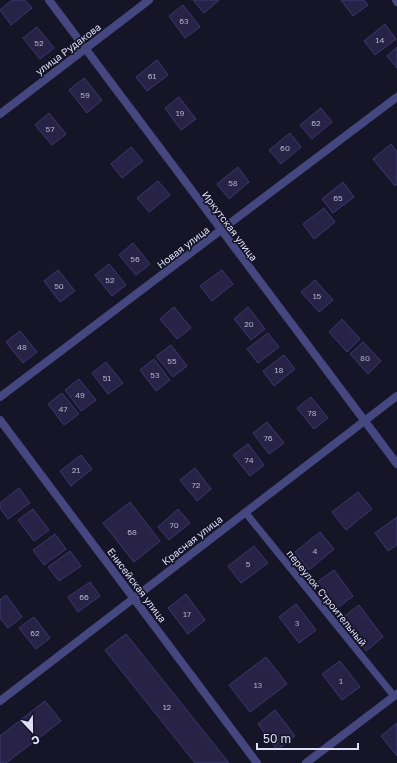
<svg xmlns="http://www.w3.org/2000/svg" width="397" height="763" font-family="'Golos Text',sans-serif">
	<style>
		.building { fill: #272246; stroke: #3e386e }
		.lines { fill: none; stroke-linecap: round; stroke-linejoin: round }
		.service { stroke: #454880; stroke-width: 7 }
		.minor { stroke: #454880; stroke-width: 8 }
		.labels { text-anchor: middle; stroke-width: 3.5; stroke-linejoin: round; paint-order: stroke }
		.number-label { font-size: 8px; fill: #b1b0cd }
		.street-label { font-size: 10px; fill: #dfdffa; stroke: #161427 }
	</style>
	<rect width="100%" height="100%" fill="#161427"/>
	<!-- building -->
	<path class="building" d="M12 0H25L32 8 11 25 0 10Z
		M193 0H219L204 13Z
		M341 0H364L368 5 353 16Z
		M183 5 200 27 185 38 169 16Z
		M385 24 396 39 375 55 364 41Z
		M37 27 54 48 40 59 23 38Z
		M397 47V68L387 56Z
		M157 60 168 75 147 91 136 77Z
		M84 78 102 100 87 113 69 90Z
		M179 97 196 119 181 130 165 108Z
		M321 108 332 122 312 139 300 125Z
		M49 113 66 134 52 145 35 125Z
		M290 133 301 147 281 164 269 150Z
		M391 144 397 152V184L395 186 373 159Z
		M131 147 143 161 122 178 111 164Z
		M238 167 249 182 229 199 217 184Z
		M158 181 170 195 149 212 137 198Z
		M343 182 354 197 333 213 322 199Z
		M324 208 335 222 314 239 303 224Z
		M133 243 150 264 136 275 119 255Z
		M109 264 126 285 112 296 95 275Z
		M58 270 75 291 60 302 44 281Z
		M222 270 233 284 212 301 200 286Z
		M315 280 333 300 319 312 301 292Z
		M174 307 191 328 177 339 160 319Z
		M248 307 265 329 251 340 234 319Z
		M342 319 360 339 347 352 329 332Z
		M20 331 37 352 23 363 6 342Z
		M268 333 279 347 258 363 247 349Z
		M363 342 381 361 368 374 350 354Z
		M171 345 187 366 173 377 156 356Z
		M284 355 295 369 274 386 263 371Z
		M154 359 170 380 156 391 140 370Z
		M106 362 123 383 108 394 92 373Z
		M79 379 96 400 81 411 65 390Z
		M62 393 79 414 64 425 48 404Z
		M311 397 328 418 314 429 297 408Z
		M267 422 284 443 269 454 253 433Z
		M248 444 264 465 250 476 233 455Z
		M81 455 92 469 71 486 60 471Z
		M195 468 211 489 197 501 180 480Z
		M19 488 30 503 8 519 0 508V503Z
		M358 492 372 509 346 530 332 512Z
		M130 502 160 541 134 562 103 523Z
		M33 509 49 530 34 541 18 520Z
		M178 509 190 523 169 540 158 527Z
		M397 517V545L388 551 375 533Z
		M320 532 334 549 309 570 295 552Z
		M55 534 66 549 44 565 33 550Z
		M254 546 268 563 241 583 228 566Z
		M70 551 81 566 59 581 48 567Z
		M334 570 353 596 336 609 316 583Z
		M90 582 100 596 78 612 68 597Z
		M186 594 205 620 188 634 168 608Z
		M6 595 22 617 8 628 0 618V600Z
		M296 604 316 630 299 643 279 617Z
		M359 605 383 637 366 651 341 619Z
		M34 617 50 638 36 649 19 628Z
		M126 634 229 763H195L105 650Z
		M266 657 287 684 250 712 229 685Z
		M340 661 360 687 342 700 322 674Z
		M45 701 61 721 6 763H0V736Z
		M275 710 295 736 277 750 258 724Z
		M397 723V756L381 736Z"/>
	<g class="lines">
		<!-- service -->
		<path class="service" d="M245 512 394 696"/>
		<!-- minor -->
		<path class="minor" d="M49 0 397 464
			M396 0 397 2
			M0 114 149 0
			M0 397 397 97
			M0 420 257 763
			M0 701 397 396
			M306 763 397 694"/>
	</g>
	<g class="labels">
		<!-- number labels -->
		<g class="number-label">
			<text x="184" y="24">63</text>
			<text x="380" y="43">14</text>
			<text x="39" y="46">52</text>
			<text x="152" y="79">61</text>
			<text x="85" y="98">59</text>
			<text x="180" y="116">19</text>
			<text x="316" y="126">62</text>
			<text x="50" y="132">57</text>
			<text x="285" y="151">60</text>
			<text x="233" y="186">58</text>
			<text x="338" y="201">65</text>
			<text x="135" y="262">56</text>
			<text x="110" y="283">52</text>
			<text x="59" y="289">50</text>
			<text x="317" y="299">15</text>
			<text x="249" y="327">20</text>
			<text x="22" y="350">48</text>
			<text x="365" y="361">80</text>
			<text x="172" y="364">55</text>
			<text x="279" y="373">18</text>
			<text x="155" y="378">53</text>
			<text x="107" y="381">51</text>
			<text x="80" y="398">49</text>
			<text x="63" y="412">47</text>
			<text x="312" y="416">78</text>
			<text x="268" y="441">76</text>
			<text x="249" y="463">74</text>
			<text x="76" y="473">21</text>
			<text x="196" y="488">72</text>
			<text x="174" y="528">70</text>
			<text x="132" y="535">68</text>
			<text x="315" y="554">4</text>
			<text x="248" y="567">5</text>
			<text x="84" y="600">66</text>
			<text x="187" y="617">17</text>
			<text x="297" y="626">3</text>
			<text x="35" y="636">62</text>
			<text x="341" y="684">1</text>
			<text x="258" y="688">13</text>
			<text x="167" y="710">12</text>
		</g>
		<!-- street labels -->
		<g class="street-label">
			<text transform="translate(68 49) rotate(-37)" y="4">улица Рудакова</text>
			<text transform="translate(230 226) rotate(53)" y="4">Иркутская улица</text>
			<text transform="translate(183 247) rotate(-37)" y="4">Новая улица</text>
			<text transform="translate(192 540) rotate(-38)" y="4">Красная улица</text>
			<text transform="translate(137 585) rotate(53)" y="4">Енисейская улица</text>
			<text transform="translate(327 598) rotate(51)" y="4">переулок Строительный</text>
		</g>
	</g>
	<!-- north arrow -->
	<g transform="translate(32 731) rotate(158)" stroke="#161427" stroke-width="3" paint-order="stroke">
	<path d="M0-3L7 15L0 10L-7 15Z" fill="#dfdffa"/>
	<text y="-6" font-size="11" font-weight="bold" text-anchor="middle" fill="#dfdffa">С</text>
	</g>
	<!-- scale -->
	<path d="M257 743v6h101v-6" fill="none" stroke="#dfdffa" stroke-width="2"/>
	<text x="263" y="743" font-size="12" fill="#dfdffa" stroke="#161427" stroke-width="3" paint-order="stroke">50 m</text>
</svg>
